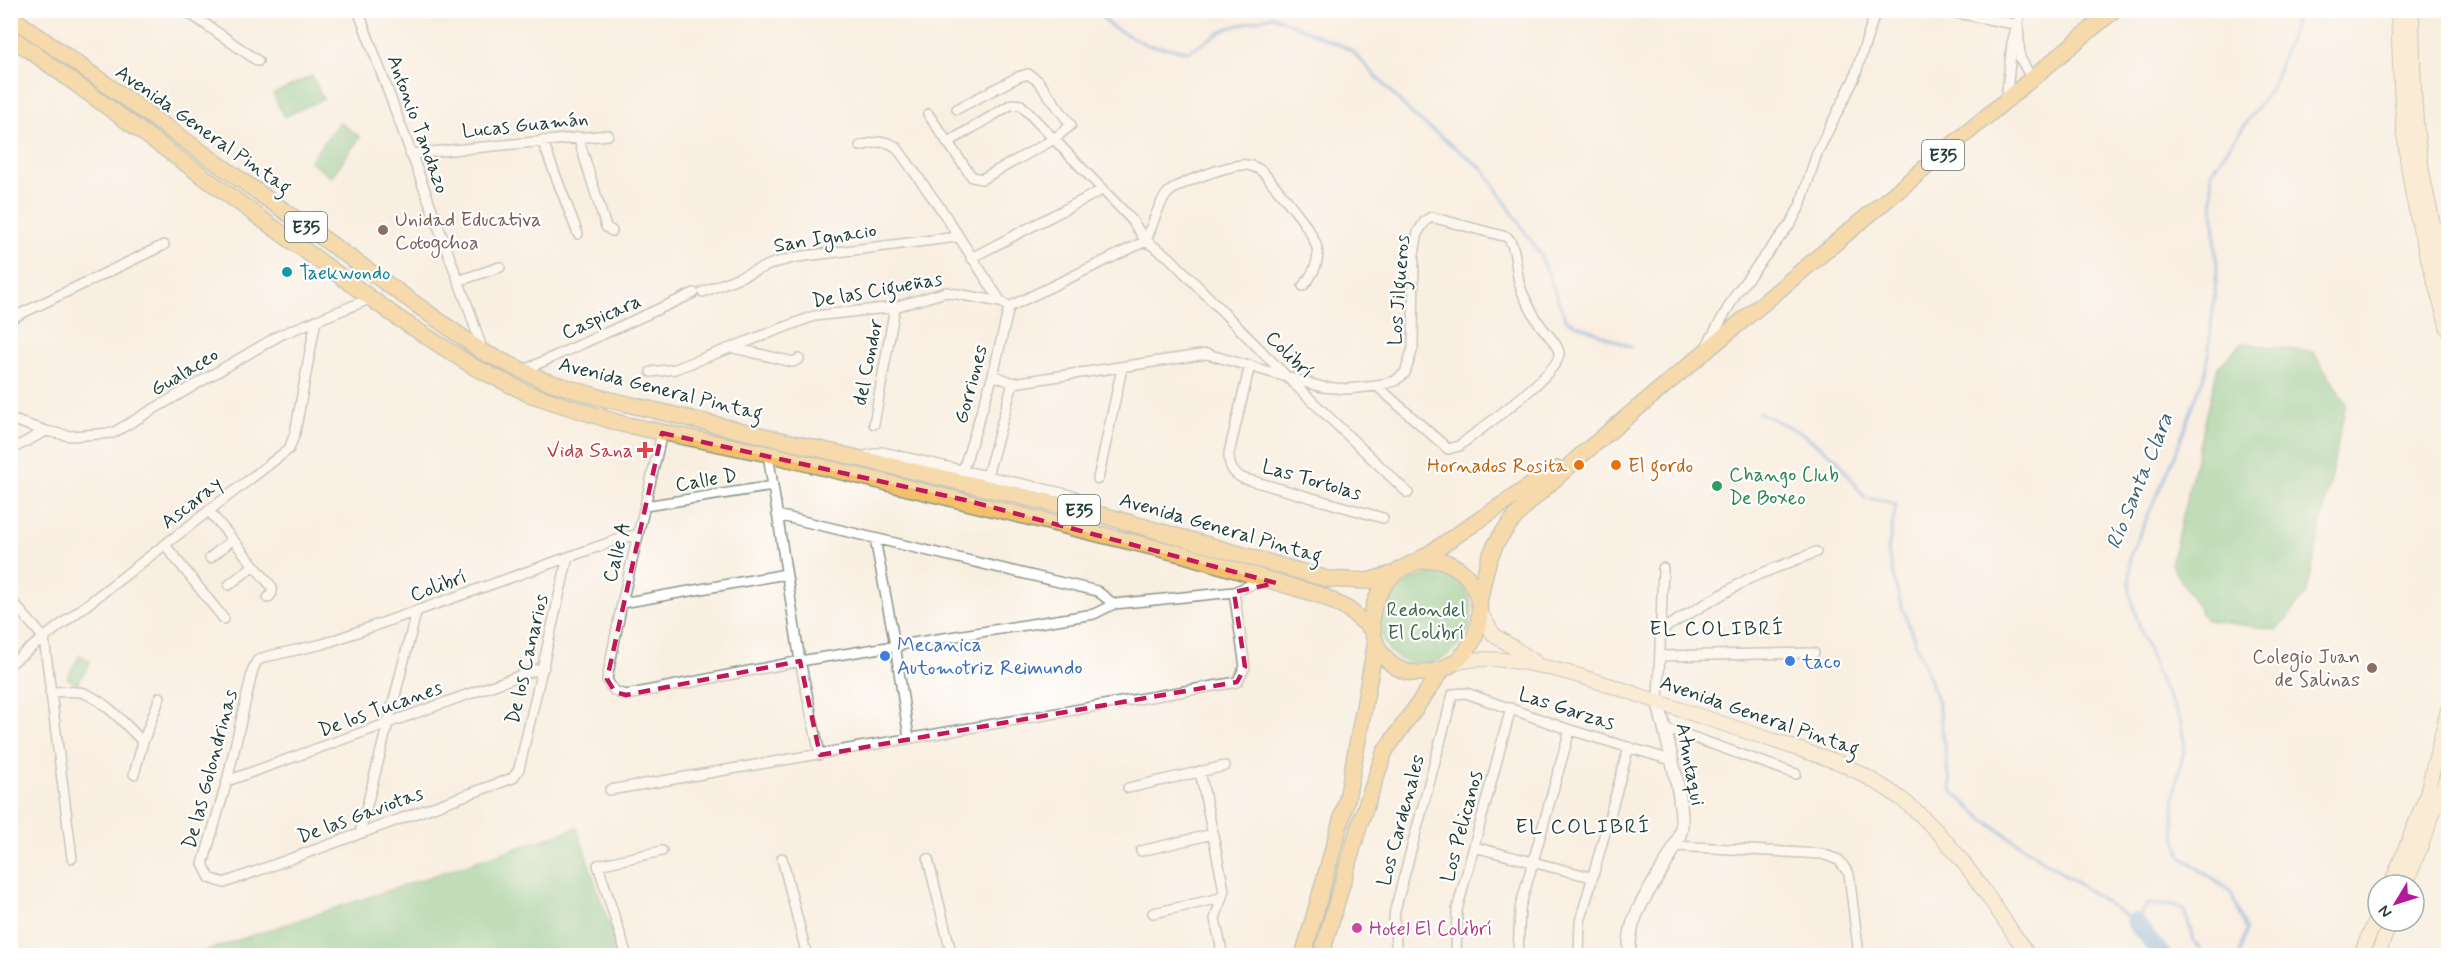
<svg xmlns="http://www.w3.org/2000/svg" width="2459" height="966" font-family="Mynerve,sans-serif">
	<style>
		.green { fill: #7bc786; stroke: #4d825d; stroke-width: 1.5 }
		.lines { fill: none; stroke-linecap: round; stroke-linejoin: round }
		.stream { stroke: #67a1d7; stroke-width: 3 }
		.river { stroke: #67a1d7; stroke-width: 18 }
		.minor-casing { stroke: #8c968a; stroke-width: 12 }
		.tertiary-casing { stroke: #8c968a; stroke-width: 15 }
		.secondary-casing { stroke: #8c968a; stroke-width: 16 }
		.trunk-casing { stroke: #8c968a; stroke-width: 18 }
		.minor { stroke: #fff; stroke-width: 9 }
		.tertiary { stroke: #fff; stroke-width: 12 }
		.secondary { stroke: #fbe6c3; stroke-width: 14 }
		.trunk { stroke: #f4c16a; stroke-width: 15 }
		.marked { fill: none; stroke: #c2185b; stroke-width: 4.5; stroke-dasharray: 12 8; stroke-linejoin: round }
		.education-dot { fill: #8d6e63; stroke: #fff; stroke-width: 2 }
		.culture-dot { fill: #0f9aa8; stroke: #fff; stroke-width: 2 }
		.health-dot { fill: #e0444e; stroke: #fff; stroke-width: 2 }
		.food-dot { fill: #e8710a; stroke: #fff; stroke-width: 2 }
		.leisure-dot { fill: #2e9e5b; stroke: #fff; stroke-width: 2 }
		.shop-dot { fill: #3f7fe0; stroke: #fff; stroke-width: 2 }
		.hotel-dot { fill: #d1479c; stroke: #fff; stroke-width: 2 }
		.labels { text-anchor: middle; stroke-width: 4.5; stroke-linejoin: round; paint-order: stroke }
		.shield { fill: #fff; stroke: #627771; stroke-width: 1.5 }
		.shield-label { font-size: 18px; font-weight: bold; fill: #1f3d34 }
		.street-label { font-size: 20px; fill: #1f3d34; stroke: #fff }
		.education-label { font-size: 20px; fill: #785e54; stroke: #fff; text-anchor: start }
		.culture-label { font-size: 20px; fill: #0d838f; stroke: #fff; text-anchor: start }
		.health-label { font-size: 20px; fill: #be3a42; stroke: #fff; text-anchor: end }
		.food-label { font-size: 20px; fill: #c56008; stroke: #fff; text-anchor: end }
		.leisure-label { font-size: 20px; fill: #27864d; stroke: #fff; text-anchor: start }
		.park-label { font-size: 20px; fill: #3b664d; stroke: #fff }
		.shop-label { font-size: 20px; fill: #366cbe; stroke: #fff; text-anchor: start }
		.hotel-label { font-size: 20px; fill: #b23c85; stroke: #fff; text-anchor: start }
		.water-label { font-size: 21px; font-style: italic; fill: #38606d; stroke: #fff }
		.neighbourhood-label { font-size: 21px; letter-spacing: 1.5px; fill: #1f3d34; stroke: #fff }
	</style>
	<rect width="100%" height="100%" fill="#fff"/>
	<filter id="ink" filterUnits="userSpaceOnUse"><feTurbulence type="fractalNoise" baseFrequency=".0167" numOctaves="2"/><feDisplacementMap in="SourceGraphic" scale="12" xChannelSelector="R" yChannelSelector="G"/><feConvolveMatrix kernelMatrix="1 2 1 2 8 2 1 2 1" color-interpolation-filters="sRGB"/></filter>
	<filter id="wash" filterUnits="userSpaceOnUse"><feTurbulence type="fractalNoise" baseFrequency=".008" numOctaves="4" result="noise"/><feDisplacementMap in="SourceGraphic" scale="24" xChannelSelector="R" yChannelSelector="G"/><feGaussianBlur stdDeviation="1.35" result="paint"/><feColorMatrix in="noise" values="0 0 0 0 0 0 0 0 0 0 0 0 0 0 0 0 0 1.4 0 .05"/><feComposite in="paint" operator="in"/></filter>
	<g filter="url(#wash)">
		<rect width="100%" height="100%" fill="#f9efe1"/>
		<!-- green -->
		<path class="green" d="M312 76 323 99 284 117 273 94Z
			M339 122 360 137 331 177 310 161Z
			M2242 343 2313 352 2346 403 2307 592 2278 630 2206 620 2171 564 2218 367Z
			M1441 572C1447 574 1454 576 1458 580 1492 612 1457 671 1412 663 1398 661 1390 654 1384 642 1367 604 1407 573 1441 572Z
			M80 655 91 662 77 684 67 678Z
			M577 828 619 955H193Z"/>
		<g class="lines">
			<!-- stream -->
			<path class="stream" d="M1097 10 1110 26 1147 45 1189 51 1228 28 1273 16 1351 50 1414 116 1483 169 1540 254 1566 320 1631 347
				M1758 412 1803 434 1835 457 1865 498 1886 501 1896 505 1888 551 1899 599 1938 702 1951 790 1984 820 2135 922 2148 904 2173 906 2184 910 2194 941 2205 956
				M2239 956 2246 931 2231 892 2182 857 2176 840 2173 816 2176 785 2185 746 2180 719 2160 681 2141 632 2130 595V556L2177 450 2207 367 2217 271 2211 172 2272 87 2299 10"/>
			<!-- river -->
			<path class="river" d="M2135 922 2163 956"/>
		</g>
	</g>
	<g filter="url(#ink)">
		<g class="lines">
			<defs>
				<path id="minor" d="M185 10 258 61
					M358 10 470 312 482 349
					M1943 10 2018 25
					M2018 25 2020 58 2032 79
					M2006 101 2012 43 2021 10
					M928 114 972 177 982 179 1054 139 1071 125 1038 81 1028 74 1018 77 957 109
					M578 137 606 227 612 231
					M542 140 578 234
					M947 143 1012 104 1021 105 1131 219 1146 241 1169 257 1288 378 1408 493
					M860 146C873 143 886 138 897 148L941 209 1001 302
					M410 154 608 135
					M971 258 1102 190
					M458 281 500 267
					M703 292 774 263 797 257 957 237
					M1009 307 1146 241C1152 227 1157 206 1167 194 1178 182 1225 167 1241 165 1248 164 1257 167 1263 172 1277 189 1312 227 1317 248 1320 263 1312 276 1303 286
					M10 319 164 245
					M1706 347 1737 292 1791 223 1800 206 1817 153 1854 79 1876 10
					M734 348 793 362 799 359
					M1250 365 1229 453C1229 465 1231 472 1242 478L1383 518
					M522 371 694 293
					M651 372 675 369 814 316 895 307 946 292 1001 302 1009 307
					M993 375 1013 383 1207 354 1322 387 1347 389 1377 386 1395 381 1405 373 1413 348 1414 254 1418 232 1425 221 1431 217 1507 237C1519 249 1514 277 1523 294 1528 305 1534 316 1541 326 1546 333 1558 344 1559 353 1562 372 1476 432 1459 446L1448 449 1377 386
					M10 419 46 431 70 436 113 433 280 335 372 298
					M874 424 895 307
					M662 433 622 603 607 679C611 689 615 693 626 695L800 661 1094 614 1114 604 1234 592 1253 584 1268 582
					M10 450 46 431
					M768 454 800 661 820 755
					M861 457 882 452 1075 496 1093 512
					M963 470 993 375 1009 307
					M987 476 1013 383
					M1098 479 1122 368
					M645 506 773 486
					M209 511 272 587V593L268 598
					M777 515 1097 591 1114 604
					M875 539 895 645 909 738
					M165 545 224 619
					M568 557 519 769 513 778 224 883 210 878 203 864 227 781 253 669 257 661 265 657 323 644 625 537 638 535
					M210 558 232 540
					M229 585 254 565
					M10 599 44 638 72 858
					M622 603 786 574
					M1661 630 1750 578 1816 552
					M1660 656 1814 653
					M10 664 289 449 295 433 316 320
					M50 692C61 692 73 690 84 693 107 702 126 725 143 742
					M1658 702 1663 568
					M1664 729 1681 733 1796 774
					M1200 771 1224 890 1215 919 1223 956
					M134 774 143 742 160 697
					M227 781 544 667
					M1128 788 1225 766
					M610 790 1237 682 1245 667 1234 592
					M360 833 416 613
					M1674 846 1822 854 1839 860 1849 874 1859 956
					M1474 847 1591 877
					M1141 851 1213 834
					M782 858 807 956
					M928 859 952 956
					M1153 913 1221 898
					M627 956 598 865 662 851
					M1397 956 1394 919 1395 910 1453 694 1466 693 1570 730 1671 760
					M1456 956 1457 910 1511 708
					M1518 956 1520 908 1570 730
					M1579 956 1580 922 1629 747"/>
				<path id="tertiary" d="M1630 956C1624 908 1666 876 1680 834 1688 811 1664 729 1658 702"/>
				<path id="secondary" d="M2398 10C2400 62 2401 114 2408 165 2415 221 2433 275 2448 329
					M2412 10C2413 60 2413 109 2420 158 2426 201 2438 243 2448 284
					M1480 612 1494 635 1534 661
					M1456 663C1512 645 1634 694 1690 713 1740 729 1789 746 1838 762 1863 774 1887 787 1909 805 1958 845 1992 904 2029 956
					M2391 885 2426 797 2448 709
					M2406 885 2448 774
					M2360 956 2378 914
					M2377 956 2391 921"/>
				<path id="trunk" d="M10 16 483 352 543 380 602 398 1109 517 1327 579 1368 581 1396 573
					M10 36 398 318 474 367 529 394 622 424 768 454 1185 555 1323 596 1349 610 1373 630
					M1439 560C1505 578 1485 675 1418 673 1398 673 1384 661 1376 643 1362 611 1384 572 1416 562 1423 560 1432 560 1439 560Z
					M1418 561 1533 484 1558 469
					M1479 601C1483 585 1485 567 1492 552 1507 516 1551 484 1579 457L2114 10
					M1303 956 1347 799 1376 642
					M1321 956 1360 823 1385 751 1443 669"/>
			</defs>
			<!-- minor casing -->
			<use href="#minor" class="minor-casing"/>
			<!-- tertiary casing -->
			<use href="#tertiary" class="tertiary-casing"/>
			<!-- secondary casing -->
			<use href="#secondary" class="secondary-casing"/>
			<!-- trunk casing -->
			<use href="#trunk" class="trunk-casing"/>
			<!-- minor -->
			<use href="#minor" class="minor"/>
			<!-- tertiary -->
			<use href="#tertiary" class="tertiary"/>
			<!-- secondary -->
			<use href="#secondary" class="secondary"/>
			<!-- trunk -->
			<use href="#trunk" class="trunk"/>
		</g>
	</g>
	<!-- marked area -->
	<path d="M0 0H2459V966H0ZM662 433 965 500 1276 583 1234 592 1245 667 1237 682 820 755 800 661 626 695 615 692 607 679Z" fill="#f9efe1" fill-opacity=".55" fill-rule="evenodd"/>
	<path class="marked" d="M662 433 965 500 1276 583 1234 592 1245 667 1237 682 820 755 800 661 626 695 615 692 607 679Z"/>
	<!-- markers -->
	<g class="education-dot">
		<circle cx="383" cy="230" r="6"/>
		<circle cx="2372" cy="668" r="6"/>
	</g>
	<circle class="culture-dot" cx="287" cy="272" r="6"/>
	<path class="health-dot" d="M642 441h6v6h6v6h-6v6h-6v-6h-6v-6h6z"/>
	<g class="food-dot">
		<circle cx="1579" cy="465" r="6"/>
		<circle cx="1616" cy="465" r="6"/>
	</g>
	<circle class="leisure-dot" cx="1717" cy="486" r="6"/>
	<g class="shop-dot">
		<circle cx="885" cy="656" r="6"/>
		<circle cx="1790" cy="661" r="6"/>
	</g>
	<circle class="hotel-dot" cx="1357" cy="928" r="6"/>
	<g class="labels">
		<!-- shield labels -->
		<g class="shield">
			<rect x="1922" y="140" width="42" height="30" rx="4.5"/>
			<rect x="285" y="212" width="42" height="30" rx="4.5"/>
			<rect x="1058" y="495" width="42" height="30" rx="4.5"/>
		</g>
		<g class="shield-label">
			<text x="1943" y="161">E35</text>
			<text x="306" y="233">E35</text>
			<text x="1079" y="516">E35</text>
		</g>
		<!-- street labels -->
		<g class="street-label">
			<text transform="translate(419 124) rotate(70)" y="7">Antonio Tandazo</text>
			<text transform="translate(525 124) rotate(-6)" y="7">Lucas Guamán</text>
			<text transform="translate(204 129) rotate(35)" y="7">Avenida General Pintag</text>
			<text transform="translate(825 237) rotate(-9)" y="7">San Ignacio</text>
			<text transform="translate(877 289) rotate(-10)" y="7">De las Cigueñas</text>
			<text transform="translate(1398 290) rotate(-86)" y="7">Los Jilgueros</text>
			<text transform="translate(601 316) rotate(-24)" y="7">Caspicara</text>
			<text transform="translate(1290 354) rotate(45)" y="7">Colibrí</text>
			<text transform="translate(867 362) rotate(-79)" y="7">del Condor</text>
			<text transform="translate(184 371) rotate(-31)" y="7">Gualaceo</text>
			<text transform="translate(970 384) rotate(-75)" y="7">Gorriones</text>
			<text transform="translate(661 388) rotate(14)" y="7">Avenida General Pintag</text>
			<text transform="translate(706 479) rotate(-10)" y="7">Calle D</text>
			<text transform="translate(1312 479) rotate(16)" y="7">Las Tortolas</text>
			<text transform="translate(191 502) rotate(-38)" y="7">Ascaray</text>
			<text transform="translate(1221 527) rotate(16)" y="7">Avenida General Pintag</text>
			<text transform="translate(616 552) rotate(-76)" y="7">Calle A</text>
			<text transform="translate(438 585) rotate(-20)" y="7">Colibrí</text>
			<text transform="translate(526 659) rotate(-77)" y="7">De los Canarios</text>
			<text transform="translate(380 708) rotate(-20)" y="7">De los Tucanes</text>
			<text transform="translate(1567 708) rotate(18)" y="7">Las Garzas</text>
			<text transform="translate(1760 715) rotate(19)" y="7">Avenida General Pintag</text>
			<text transform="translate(1691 764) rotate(79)" y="7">Atuntaqui</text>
			<text transform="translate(209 769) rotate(-75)" y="7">De las Golondrinas</text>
			<text transform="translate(360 814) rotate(-20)" y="7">De las Gaviotas</text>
			<text transform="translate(1400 820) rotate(-75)" y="7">Los Cardenales</text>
			<text transform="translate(1461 826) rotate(-75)" y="7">Los Pelicanos</text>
		</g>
		<!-- education labels -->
		<g class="education-label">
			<text x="395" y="226">Unidad Educativa<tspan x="395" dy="23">Cotogchoa</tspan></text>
			<text x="2360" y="663" text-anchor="end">Colegio Juan<tspan x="2360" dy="23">de Salinas</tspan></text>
		</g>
		<!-- culture labels -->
		<g class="culture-label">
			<text x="299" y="279">Taekwondo</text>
		</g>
		<!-- health labels -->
		<g class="health-label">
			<text x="633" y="457">Vida Sana</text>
		</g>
		<!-- food labels -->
		<g class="food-label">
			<text x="1567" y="472">Hornados Rosita</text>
			<text x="1628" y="472" text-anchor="start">El gordo</text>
		</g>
		<!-- leisure labels -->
		<g class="leisure-label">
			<text x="1729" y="481">Chango Club<tspan x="1729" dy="23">De Boxeo</tspan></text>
		</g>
		<!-- park labels -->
		<g class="park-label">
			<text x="1426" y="616">Redondel<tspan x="1426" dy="23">El Colibrí</tspan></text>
		</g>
		<!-- shop labels -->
		<g class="shop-label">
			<text x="897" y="651">Mecanica<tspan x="897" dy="23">Automotriz Reimundo</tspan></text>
			<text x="1802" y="668">taco</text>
		</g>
		<!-- hotel labels -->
		<g class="hotel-label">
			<text x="1369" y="935">Hotel El Colibrí</text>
		</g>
		<!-- water labels -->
		<g class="water-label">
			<text transform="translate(2139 481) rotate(-68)" y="7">Río Santa Clara</text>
		</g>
		<!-- neighbourhood labels -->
		<g class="neighbourhood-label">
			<text x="1717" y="635">EL COLIBRÍ</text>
			<text x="1583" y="833">EL COLIBRÍ</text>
		</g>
	</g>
	<!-- margin -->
	<rect width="2459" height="966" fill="none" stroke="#fff" stroke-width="36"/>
	<!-- north arrow -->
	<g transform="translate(2396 903) rotate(232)"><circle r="28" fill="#ffffff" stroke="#a5b1ae" stroke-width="1.5"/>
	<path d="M0-4.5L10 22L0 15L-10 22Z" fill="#b5179e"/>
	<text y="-9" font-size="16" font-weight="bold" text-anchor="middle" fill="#1f3d34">N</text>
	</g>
</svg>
